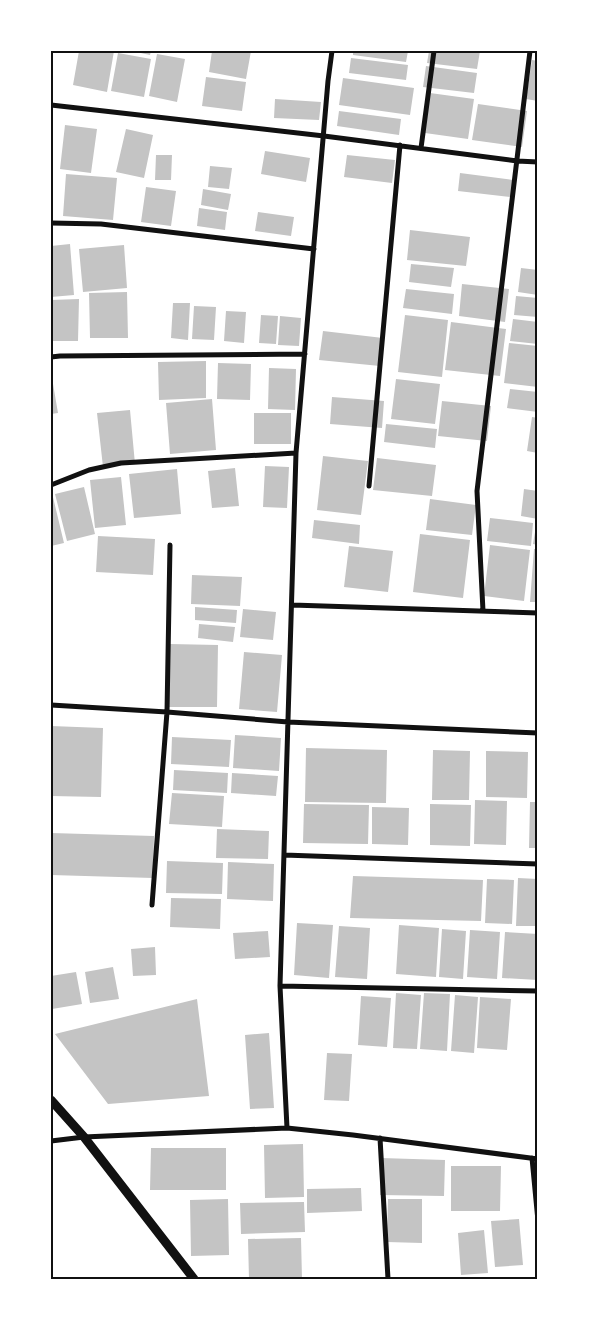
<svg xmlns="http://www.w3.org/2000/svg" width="589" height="1330" font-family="'Space Grotesk',sans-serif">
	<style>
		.building { fill: #c4c4c4 }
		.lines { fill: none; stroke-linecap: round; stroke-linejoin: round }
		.minor { stroke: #111; stroke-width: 5 }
		.tertiary { stroke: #111; stroke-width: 9 }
		.neatline { fill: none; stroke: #111; stroke-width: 2 }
	</style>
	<rect width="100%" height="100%" fill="#fff"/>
	<!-- building -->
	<path class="building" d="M79 51H114L107 92 73 85Z
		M136 51H151L150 55 136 52Z
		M212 51H251L246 79 209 72Z
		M353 51H408L406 62 353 55Z
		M429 51H480L477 69 427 63Z
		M118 53 151 59 144 97 111 91Z
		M157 54 185 59 177 102 149 96Z
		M351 58 408 65 406 80 349 73Z
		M532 60 538 61V101L526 99Z
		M426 66 477 73 474 93 423 87Z
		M206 77 246 82 242 111 202 106Z
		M343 78 414 88 410 115 339 105Z
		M430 93 474 99 468 139 425 133Z
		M275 99 321 102 319 120 274 118Z
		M478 104 527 111 522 147 472 140Z
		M339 111 401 119 399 135 337 126Z
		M65 125 97 129 91 173 60 169Z
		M126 129 153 135 144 178 116 172Z
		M265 151 310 158 306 182 261 174Z
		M156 155H172L171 180H155Z
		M347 155 395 160 392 183 344 177Z
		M210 166 232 168 229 189 208 187Z
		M460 173 513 180 511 197 458 191Z
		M66 174 117 178 113 220 63 216Z
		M146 187 176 191 171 226 141 222Z
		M203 189 231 194 228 210 201 205Z
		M199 208 227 212 225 230 197 226Z
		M258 212 294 217 291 236 255 231Z
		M410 230 470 237 466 266 407 260Z
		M70 244 74 295 51 297V246Z
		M124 245 127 288 83 292 79 249Z
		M411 264 454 268 451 287 409 282Z
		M521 268 538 270V295L518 292Z
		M462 284 509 289 505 322 459 316Z
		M406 289 454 294 452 314 403 308Z
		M127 292 128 338H90L89 293Z
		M516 296 538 298V317L514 315Z
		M79 299 78 341H51V300Z
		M173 303H190L188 340 171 338Z
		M194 306 216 307 214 340 192 339Z
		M226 311 246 312 244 343 224 341Z
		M261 315 278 316 276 344 259 343Z
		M405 315 448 320 442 377 398 372Z
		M280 316 301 318 299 346 278 345Z
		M513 319 538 322V344L510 341Z
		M451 322 506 329 500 376 445 370Z
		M323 331 383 338 380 366 319 360Z
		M509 343 538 346V387L504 383Z
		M206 361V398L159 400 158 362Z
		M218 363 251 364 250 400 217 399Z
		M269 368 296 369 295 410 268 409Z
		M51 378H52L58 413 51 414Z
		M396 379 440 384 435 424 391 419Z
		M510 389 538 392V412L507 408Z
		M332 397 384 401 382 428 330 424Z
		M212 399 216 450 170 454 166 403Z
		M442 401 491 406 487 441 438 436Z
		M130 410 135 464 103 467 97 413Z
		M254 413H291V444H254Z
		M532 417 538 418V453L527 451Z
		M386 424 437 429 435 448 384 442Z
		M323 456 368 461 361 515 317 510Z
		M377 458 436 465 432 496 373 490Z
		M265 466 289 467 287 508 263 507Z
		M235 468 239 506 212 508 208 471Z
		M177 469 181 514 134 518 129 474Z
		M121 477 126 525 95 528 90 480Z
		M84 487 95 534 67 541 55 494Z
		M524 489 538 491V519L521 516Z
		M52 493 64 543 51 546V494Z
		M430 499 476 505 472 535 426 530Z
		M490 518 533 523 531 546 487 541Z
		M314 520 360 525 359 544 312 538Z
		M537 520H538V545L533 544Z
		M420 534 470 540 463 598 413 592Z
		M98 536 155 539 153 575 96 572Z
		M490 545 530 550 524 601 484 596Z
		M349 546 393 551 388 592 344 587Z
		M534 549H538V602H530Z
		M192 575 242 577 240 606 191 604Z
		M195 607 237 610 236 623 195 620Z
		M243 609 276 612 273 640 240 637Z
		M199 624 235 627 233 642 198 638Z
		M170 644 218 645 217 707H169Z
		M244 652 282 655 277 712 239 709Z
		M51 726 103 728 101 797 51 796Z
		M235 735 281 738 279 771 233 768Z
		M172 737 231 740 229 767 171 764Z
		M306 748 387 750 386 803 305 802Z
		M433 750 470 751 469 800H432Z
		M486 751 528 752 527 798 486 797Z
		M174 770 228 773 227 793 173 790Z
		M232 773 278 776 276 796 231 793Z
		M172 793 224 796 222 827 169 824Z
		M475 800 507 801 506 845 474 844Z
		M530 802H538V848H529Z
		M304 804 369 805 368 844 303 843Z
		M430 804 471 805 470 846 430 845Z
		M372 807 409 808 408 845 372 844Z
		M217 829 269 831 268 859 216 858Z
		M51 833 154 836 153 878 51 875Z
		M167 861 223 863 222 894 166 893Z
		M228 862 274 864 273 901 227 899Z
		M353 876 483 880 481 921 350 918Z
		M518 878 538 879V926H516Z
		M487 879 514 880 512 924 485 923Z
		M171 898 221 899 220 929 170 927Z
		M297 923 333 925 329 978 294 975Z
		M399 925 439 928 436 977 396 974Z
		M339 926 370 928 367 979 335 977Z
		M442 929 466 931 463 979 439 977Z
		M470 930 500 932 497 979 467 977Z
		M268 931 270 957 235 959 233 933Z
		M505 932 538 934V980L502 978Z
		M155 947 156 975 133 976 131 949Z
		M113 967 119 999 90 1003 85 972Z
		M76 972 82 1004 52 1009 51 1002V976Z
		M396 993 421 995 417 1049 393 1048Z
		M424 993 450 994 447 1051 420 1049Z
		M455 995 478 997 474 1053 451 1051Z
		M361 996 391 998 387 1047 358 1045Z
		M480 997 511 999 507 1050 477 1048Z
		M197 999 209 1096 108 1104 55 1034Z
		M269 1033 274 1108 250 1109 245 1035Z
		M327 1053 352 1054 349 1101 324 1100Z
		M303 1144 304 1197 265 1198 264 1145Z
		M151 1148H226V1190H150Z
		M381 1158 445 1160 444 1196 380 1195Z
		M451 1166H501L500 1211H451Z
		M361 1188 362 1211 307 1213V1189Z
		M228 1199 229 1255 191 1256 190 1200Z
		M388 1199H422V1243L387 1242Z
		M304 1202 305 1232 241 1234 240 1203Z
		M519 1219 523 1265 495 1267 491 1221Z
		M484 1230 488 1273 461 1275 458 1233Z
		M301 1238 302 1279H249L248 1239Z"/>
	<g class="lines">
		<!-- minor -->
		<path class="minor" d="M51 105 324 136 517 161 538 162
			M421 148 434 51
			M51 223 101 224 314 249
			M51 357 60 356 305 354
			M51 485 89 470 121 463 296 453
			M369 486 400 145
			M292 605 538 613
			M483 611 477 491 530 51
			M51 705 167 712 288 722 538 733
			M284 855 538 864
			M152 905 167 712 170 545
			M280 986 538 991
			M287 1128 280 986 296 453 328 81 332 51
			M380 1138 388 1279
			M51 1141 84 1137 287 1128 353 1135 538 1159
			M532 1158 538 1221"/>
		<!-- tertiary -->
		<path class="tertiary" d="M51 1100 84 1137 194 1279"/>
	</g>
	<!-- border -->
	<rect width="589" height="1330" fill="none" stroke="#ffffff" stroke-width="105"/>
	<rect x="52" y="52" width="484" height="1226" class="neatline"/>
</svg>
